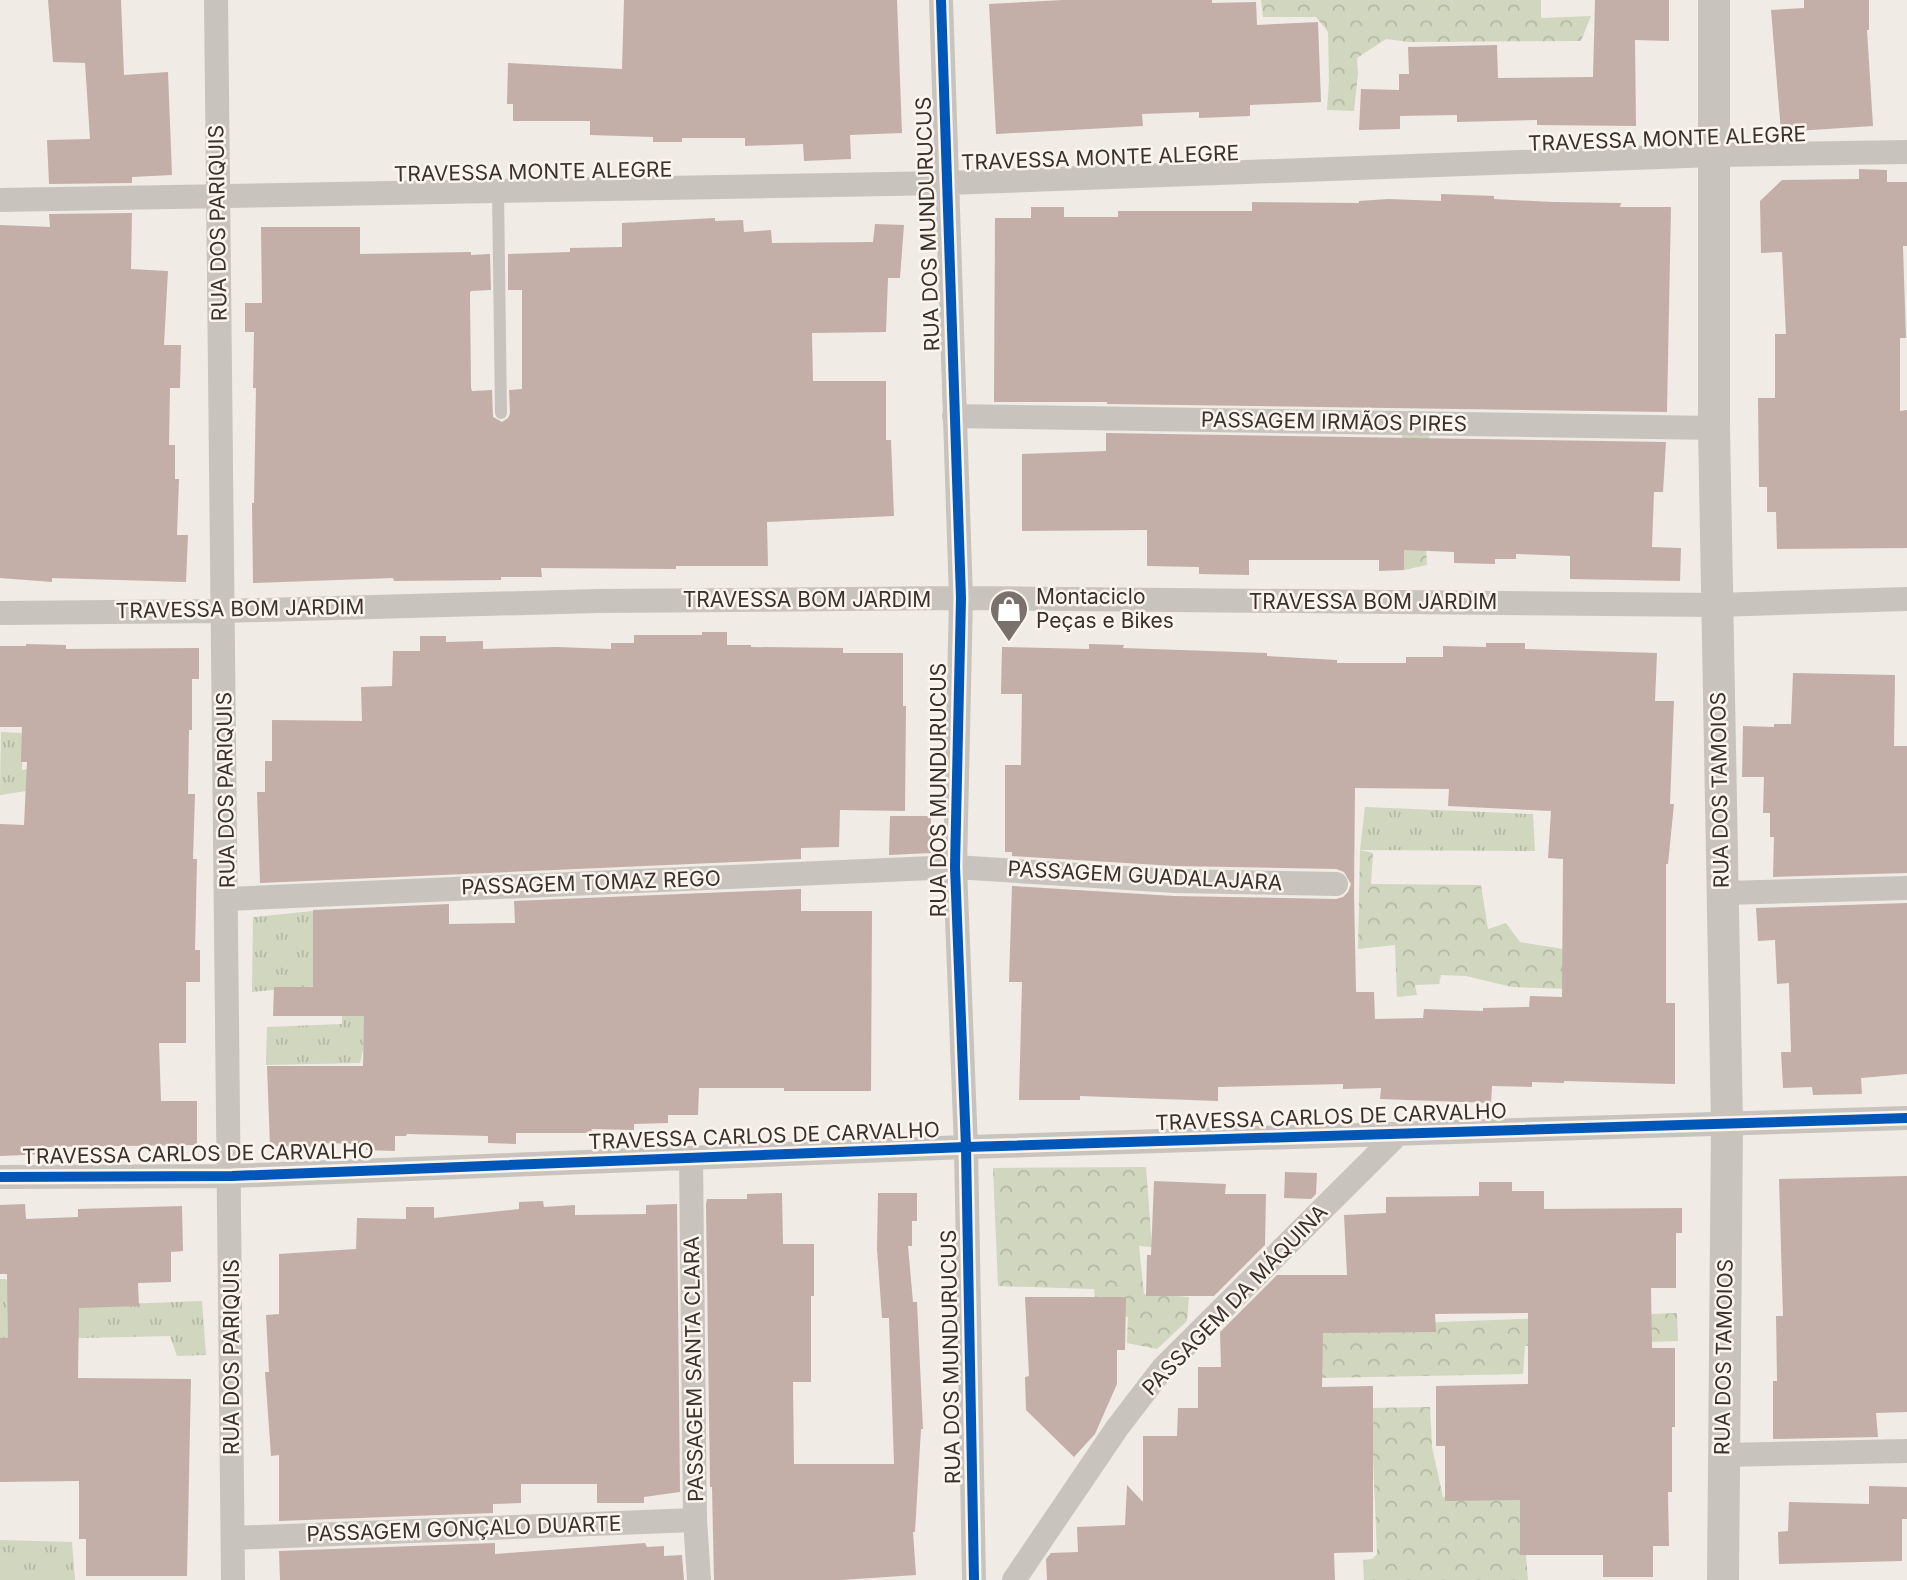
<svg xmlns="http://www.w3.org/2000/svg" width="1907" height="1580" font-family="Inter,sans-serif">
	<style>
		.grass { fill: url(#grass-tufts) }
		.forest { fill: url(#forest-crowns) }
		.building { fill: #c3afa7; fill-rule: evenodd }
		.lines { fill: none; stroke-linecap: round; stroke-linejoin: round }
		.service { stroke: #c9c3be; stroke-width: 12 }
		.minor { stroke: #c9c3be; stroke-width: 24 }
		.tertiary { stroke: #c9c3be; stroke-width: 32 }
		.cycleway-casing { stroke: #fbf5ee; stroke-width: 15 }
		.cycleway { stroke: #0057b8; stroke-width: 10 }
		.labels { text-anchor: middle; stroke-width: 5; stroke-linejoin: round; paint-order: stroke }
		.street-label { font-size: 21px; fill: #3b302b; stroke: #fbf5ee }
		.poi-label { font-size: 21px; fill: #3b302b; stroke: #fbf5ee; text-anchor: start }
	</style>
	<defs>
		<pattern id="grass-tufts" width="24" height="20" patternUnits="userSpaceOnUse" patternTransform="scale(1.75)"><rect width="24" height="20" fill="#d1d6bf"/><path d="M3 7l-1-3M5 7V3M7 7l1-3M15 17l-1-3M17 17v-4M19 17l1-3" fill="none" stroke="#b4b8a4"/></pattern>
		<pattern id="forest-crowns" width="20" height="18" patternUnits="userSpaceOnUse" patternTransform="scale(1.75)"><rect width="20" height="18" fill="#d1d6bf"/><path d="M2 6a3 3 0 1 1 6 0M12 15a3 3 0 1 1 6 0" fill="none" stroke="#b4b8a4"/></pattern>
	</defs>
	<rect width="100%" height="100%" fill="#f0ebe5"/>
	<!-- grass -->
	<path class="grass" d="M1 732 23 733 22 770 72 763 33 790 0 795Z
		M1365 807 1533 814 1535 851 1360 850Z
		M313 911 314 940H363C364 979 371 1025 360 1063L266 1065 267 1027 342 1024V984L252 992 253 917Z
		M0 1279H6L19 1308 202 1301 206 1355 177 1356 170 1336 0 1340Z
		M0 1540 72 1542 75 1580H0Z"/>
	<!-- forest -->
	<path class="forest" d="M1261 0H1541V18L1591 16 1581 41 1409 42 1386 39 1357 58 1358 74 1354 111 1327 110 1329 82 1328 32 1316 17H1263Z
		M1402 433H1430L1423 498 1427 565 1404 570Z
		M1360 850 1373 853 1371 884 1481 885 1488 929 1506 923 1520 942 1570 950 1571 989 1512 987 1466 976 1441 975 1439 984 1415 985 1417 995 1397 997 1395 945 1358 949Z
		M1146 1167 1152 1247 1139 1246 1144 1294 1189 1297 1187 1321 1157 1349 1127 1343 1128 1317 1096 1309 1094 1289 998 1286 993 1168Z
		M1677 1313 1678 1341 1525 1346 1523 1374 1319 1378 1314 1327Z
		M1430 1407 1432 1447 1443 1497 1521 1494 1528 1580H1364L1363 1560 1372 1559 1377 1554 1371 1408Z"/>
	<!-- building -->
	<path class="building" d="M48 0H121L124 75 168 72 172 175 132 177V183L49 184 47 140 90 139 85 63 53 62Z
		M624 0H897L902 133 850 135 851 159 804 161 803 144 745 146V138H682V142H653V137L590 135V121H513V104H507L508 63 622 69Z
		M1063 0H1212V3L1256 2 1257 25 1318 22 1321 102 1250 105V116L1199 118V112L1142 114 1143 126 996 134 989 4Z
		M1595 0H1669V41L1635 40 1636 126 1537 125V120L1457 122V115L1400 116V129L1359 130 1361 89 1399 90V74H1409L1408 47 1497 45 1498 78 1593 77Z
		M1804 0H1869V30H1867L1873 126 1781 132 1771 10 1804 8Z
		M1859 169 1887 170V182H1907V246H1903L1906 338H1900V411L1907 410V548L1777 549 1776 512H1767V487H1759L1758 398H1775V334H1786L1782 252 1761 253 1760 201 1782 180 1859 179Z
		M1441 194 1494 196V199L1553 202 1621 203 1620 207H1671L1667 412 1107 404V402H994L995 218H1031V207H1064V217H1118V211H1252V202L1359 203V201L1388 199 1441 201Z
		M132 213 131 269 168 271 164 345H181L180 388H170L169 445H175V479H179L177 535H188L186 582 52 578V582L0 578V225L50 227 49 214Z
		M715 218V221L743 220 744 232 771 230 772 243 873 242 875 224 904 225 900 278H888L886 332 812 333 813 381H886V440H891L894 516 767 522 768 566H676V569L541 568 542 577H501V580L394 581 393 578 253 583 252 503H254L256 388H253L254 332H245V303H262L261 227H360V254L471 252V255L490 254 491 290 471 291 470 293 471 388 472 391 492 390 493 417 502 422 508 418 510 414 509 390 522 389V290H508V254L570 252V248L622 247V223Z
		M1106 433 1666 442 1663 492H1654L1652 547 1681 548 1680 581 1570 579V556L1516 554V559H1495V564L1454 563V552L1404 550V570L1379 571V560H1249V575L1199 574V567L1147 566V530L1022 531V454L1106 451Z
		M702 632H727V645H751V647L843 648V653H903V706H906L905 811 840 810 839 847 801 848V859L260 883 257 792H265V761H272V720L362 721 361 687 392 686 393 651H420V636H446V642L483 641V649L557 647 611 649V643H634V635H702Z
		M1486 643H1525V649L1657 653 1655 701H1674L1670 804H1674L1668 864H1666V1003H1675V1084L1564 1081V1083L1532 1082V1087L1492 1086 1491 1103 1380 1099 1381 1088 1343 1089V1084L1218 1087V1101L1080 1096V1100H1019L1022 982H1009L1012 886 1174 896 1336 899 1343 897 1348 892 1351 884 1344 872 1336 869 1175 866 1012 856V852H1005V765H1021L1022 694H1001L1002 647 1089 649V644L1124 645 1123 648 1267 653V656L1337 660V663H1406V657H1443V646L1486 647ZM1355 788 1449 789 1448 806 1551 811 1548 858 1563 859 1562 997 1530 996 1529 1007 1483 1008V1011L1424 1009 1423 1018 1375 1019 1374 992H1356L1354 892Z
		M26 644 66 645V649L199 648V679H192V730H189L188 794H195L193 859H197L195 950H200V982H186V1043H159L161 1101H197V1145L46 1147 47 1154 0 1156V824L24 825 27 762H21L22 727H0V646H26Z
		M1793 673 1895 675 1894 746H1907V873L1773 877 1774 837H1770V813H1763L1764 777H1742L1743 726 1774 727V724H1791Z
		M890 816H931V853L889 855Z
		M801 889V911H872L871 1091H784V1088H699L698 1115H668V1123L634 1124V1130L592 1129 591 1133H516V1144L488 1143V1136L407 1134 406 1136H395V1151L366 1150V1144L313 1143V1147L270 1146 267 1066H363L364 1016H273L274 987H313V910L449 904V924L515 923 514 901Z
		M1907 903V1074L1861 1078 1862 1094 1813 1095 1812 1087 1783 1088 1781 1052H1791L1789 983 1777 984 1775 940 1758 941 1756 908Z
		M1285 1172 1317 1173 1316 1194 1311 1199 1284 1198Z
		M1907 1176V1412L1876 1413 1878 1437 1773 1439V1381H1777L1776 1316H1783L1779 1179Z
		M1154 1181 1226 1184 1225 1194H1266L1265 1245 1214 1296H1146L1147 1255H1151Z
		M1479 1182H1512V1191H1544V1209L1682 1208V1233H1676V1288H1651L1652 1348H1675V1427H1672V1492H1668L1669 1546H1653V1577H1603V1555H1520V1500L1445 1501V1446H1436V1386L1528 1384V1313L1435 1314 1436 1332 1323 1333 1322 1387 1373 1386V1552L1334 1553 1335 1580H1047L1046 1559 1051 1553 1078 1552 1077 1527 1125 1525 1127 1485 1143 1502V1436H1177L1178 1408H1198V1367H1221L1220 1332 1277 1275H1347L1344 1215 1386 1213V1197L1479 1196Z
		M782 1193 783 1244H814V1296H811V1382H793L794 1464H894L889 1318H882L877 1249 878 1193H917V1221H912V1246H908L913 1302H917L923 1429H921L915 1532H913L916 1575 841 1580H714L712 1487H710L706 1204 707 1199H747V1194Z
		M543 1201 544 1207 575 1205V1215L646 1214V1205L677 1204 680 1492 644 1497V1503H597V1484H521V1503L493 1504V1513L279 1521V1455L271 1456 265 1372H269L266 1315 279 1314V1254L356 1249 357 1218 406 1219V1207H434V1218L519 1209V1202Z
		M25 1204 26 1219 78 1217V1209L182 1206 183 1251 171 1252V1282L138 1283 139 1306 79 1308 78 1378 191 1379 187 1576H86V1539H79V1481L0 1482V1338H8L7 1274H0V1205Z
		M1025 1297H1126L1125 1350H1117V1384L1095 1434 1074 1457 1026 1410 1025 1377 1029 1376Z
		M1869 1486 1907 1487V1519H1902V1561L1779 1564 1778 1532 1788 1531 1789 1502 1869 1504Z
		M495 1543V1554L645 1543 647 1547 664 1546V1556L682 1555 684 1580H280L279 1551Z"/>
	<g class="lines">
		<!-- service -->
		<path class="service" d="M498 192 501 413"/>
		<!-- minor -->
		<path class="minor" d="M216 0C217 527 232 1053 233 1580
			M941 0 961 598 955 867 966 1147 974 1580
			M0 200 946 183 1714 155 1907 152
			M954 416 1714 428
			M0 613 223 611 598 601 961 598 1717 605 1907 599
			M1722 893 1907 888
			M228 899 955 867 1174 881 1336 884
			M691 1158 695 1520 699 1580
			M0 1177 232 1176 966 1147 1907 1118
			M1723 1455 1907 1451
			M233 1538 695 1520
			M1014 1580 1117 1428 1163 1368 1398 1134"/>
		<!-- tertiary -->
		<path class="tertiary" d="M1714 0V428L1727 1124 1723 1580"/>
		<defs>
			<path id="cycleway" d="M941 0 961 598 955 867 966 1147 974 1580
				M0 1177 232 1176 966 1147 1907 1118"/>
		</defs>
		<!-- cycleway casing -->
		<use href="#cycleway" class="cycleway-casing"/>
		<!-- cycleway -->
		<use href="#cycleway" class="cycleway"/>
	</g>
	<!-- icons -->
	<defs>
		<symbol id="shop-pin" viewBox="-11 -11 22 30"><path d="M0 17L-7.5 6A9.5 9.5 0 1 1 7.5 6Z" fill="#7a716c" stroke="#fbf5ee"/><path d="M-5-2.5h2.3a2.7 3.5 0 0 1 5.4 0H5L5.5 6h-11ZM-1.5-2.5h3a1.5 2.3 0 0 0-3 0Z" fill="#fff"/></symbol>
	</defs>
	<g fill-rule="evenodd">
		<use href="#shop-pin" x="987" y="587" width="44" height="60"/>
	</g>
	<g class="labels">
		<!-- street labels -->
		<g class="street-label">
			<text transform="translate(1667 139) rotate(-2)" y="7">TRAVESSA MONTE ALEGRE</text>
			<text transform="translate(1100 158) rotate(-2)" y="7">TRAVESSA MONTE ALEGRE</text>
			<text transform="translate(533 172) rotate(-1)" y="7">TRAVESSA MONTE ALEGRE</text>
			<text transform="translate(218 223) rotate(-91)" y="7">RUA DOS PARIQUIS</text>
			<text transform="translate(928 224) rotate(-92)" y="7">RUA DOS MUNDURUCUS</text>
			<text transform="translate(1334 422) rotate(1)" y="7">PASSAGEM IRMÃOS PIRES</text>
			<text x="807" y="607">TRAVESSA BOM JARDIM</text>
			<text x="1373" y="609">TRAVESSA BOM JARDIM</text>
			<text transform="translate(240 609) rotate(-1)" y="7">TRAVESSA BOM JARDIM</text>
			<text transform="translate(226 790) rotate(-91)" y="7">RUA DOS PARIQUIS</text>
			<text transform="translate(939 790) rotate(-90)" y="7">RUA DOS MUNDURUCUS</text>
			<text transform="translate(1720 790) rotate(-91)" y="7">RUA DOS TAMOIOS</text>
			<text transform="translate(1145 876) rotate(3)" y="7">PASSAGEM GUADALAJARA</text>
			<text transform="translate(591 883) rotate(-2)" y="7">PASSAGEM TOMAZ REGO</text>
			<text transform="translate(1331 1117) rotate(-2)" y="7">TRAVESSA CARLOS DE CARVALHO</text>
			<text transform="translate(764 1136) rotate(-2)" y="7">TRAVESSA CARLOS DE CARVALHO</text>
			<text transform="translate(198 1154) rotate(-1)" y="7">TRAVESSA CARLOS DE CARVALHO</text>
			<text transform="translate(1235 1300) rotate(-46)" y="7">PASSAGEM DA MÁQUINA</text>
			<text transform="translate(232 1357) rotate(-90)" y="7">RUA DOS PARIQUIS</text>
			<text transform="translate(951 1357) rotate(-91)" y="7">RUA DOS MUNDURUCUS</text>
			<text transform="translate(1724 1357) rotate(-89)" y="7">RUA DOS TAMOIOS</text>
			<text transform="translate(694 1369) rotate(-91)" y="7">PASSAGEM SANTA CLARA</text>
			<text transform="translate(464 1529) rotate(-2)" y="7">PASSAGEM GONÇALO DUARTE</text>
		</g>
		<!-- poi labels -->
		<g class="poi-label">
			<text x="1036" y="604">Montaciclo<tspan x="1036" dy="24">Peças e Bikes</tspan></text>
		</g>
	</g>
</svg>
